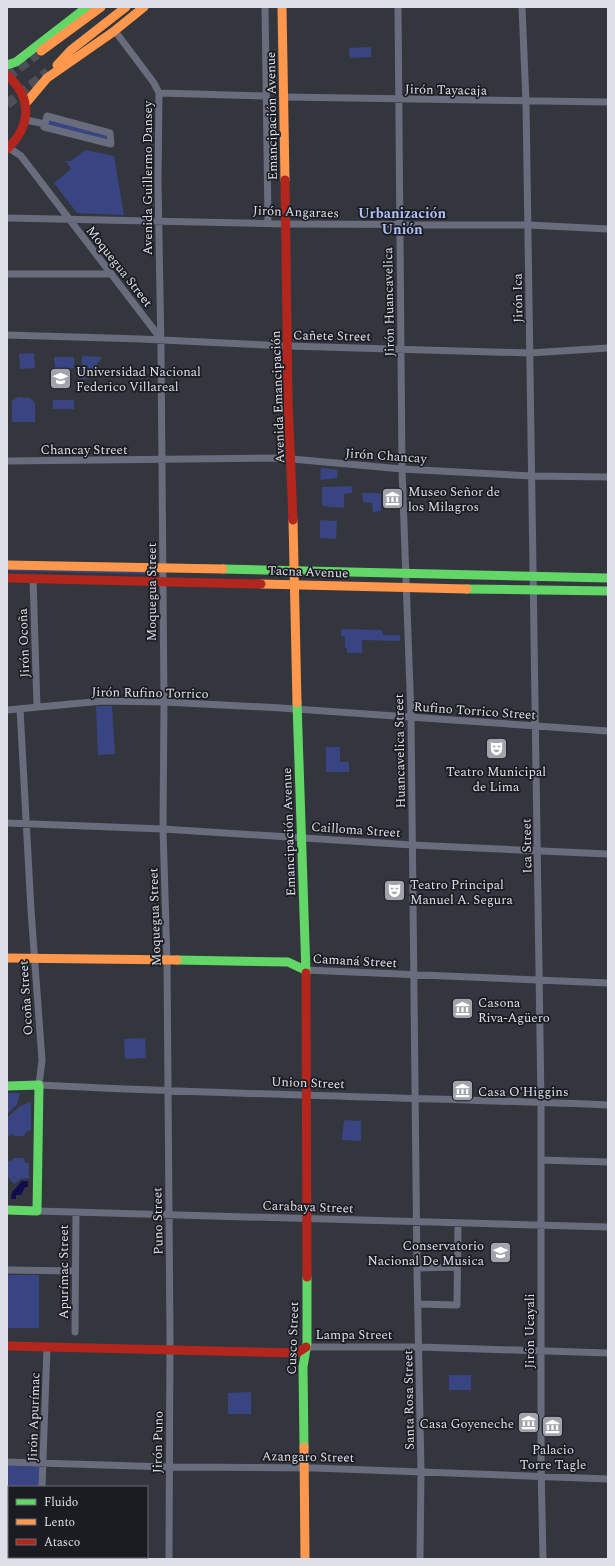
<svg xmlns="http://www.w3.org/2000/svg" width="615" height="1566" font-family="Spectral,serif">
	<style>
		.green { fill: #384582 }
		.water { fill: #100c4e }
		.lines { fill: none; stroke-linecap: round; stroke-linejoin: round }
		.primary-tunnel { stroke: #4e5057; stroke-width: 10; stroke-dasharray: 10 5; stroke-linecap: butt }
		.street { stroke: #686c7c; stroke-width: 7 }
		.fast { stroke: #63d668; stroke-width: 9 }
		.slow { stroke: #ff974d; stroke-width: 9 }
		.jam { stroke: #b3261e; stroke-width: 9 }
		.labels { text-anchor: middle; stroke-width: 3.5; stroke-linejoin: round; paint-order: stroke }
		.street-label { font-size: 13px; fill: #dee0e9; stroke: #1a1c22 }
		.poi-label { font-size: 13px; fill: #dee0e9; stroke: #1a1c22; text-anchor: start }
		.neighbourhood-label { font-size: 14px; font-weight: bold; fill: #afbff7; stroke: #1a1c22 }
	</style>
	<rect width="100%" height="100%" fill="#34363d"/>
	<!-- green -->
	<path class="green" d="M371 47V57L350 58 349 48Z
		M48 119 107 135 108 141 47 125Z
		M85 150 114 156 124 215 77 213 54 183 71 169 66 161H71Z
		M34 353 35 368 20 369 19 354Z
		M82 356 102 357 87 379H81Z
		M54 357H74V368H55Z
		M18 397 30 398 35 403V422H12V401Z
		M53 400H74V409H53Z
		M321 468 338 470 337 478 320 480Z
		M352 486V493L344 494V508L322 506V487Z
		M362 493H381V511L373 512 372 503 363 502Z
		M320 520 337 521 336 539 320 538Z
		M9 568 147 571V574L9 571Z
		M341 629 382 630 383 635H400V641L362 640V653H347V648H345V637L341 636Z
		M96 706H112L115 754 98 755Z
		M326 747H340V762H349V772H326Z
		M145 1038 146 1058 125 1059 124 1039Z
		M7 1093H20L17 1104 7 1114Z
		M31 1102V1130L26 1132 24 1136H14L12 1134 7 1137V1118L20 1106Z
		M344 1120 361 1121V1141L343 1140 342 1139Z
		M14 1158H24L25 1163H29V1178L21 1179 14 1184 7 1176V1159L10 1162Z
		M7 1275H39V1328H7Z
		M449 1375H471V1390H449Z
		M251 1392V1414H228V1393Z
		M7 1465 38 1466 40 1467 39 1487H9V1557H44L45 1559H7Z"/>
	<!-- water -->
	<path class="water" d="M22 1181H28V1187H25L21 1195H16V1199H11L12 1192Z"/>
	<g class="lines">
		<!-- primary-tunnel -->
		<path class="primary-tunnel" d="M7 77 37 54
			M7 104 48 72"/>
		<!-- street -->
		<path class="street" d="M265 7 268 222
			M398 7 402 469 411 717 417 1270 421 1471 420 1559
			M522 7 526 102 541 1102V1466L543 1559
			M115 31 154 83 159 93 158 183 161 349 164 702 163 829 167 961 170 1338 169 1559
			M159 93 266 96
			M284 97 608 102
			M26 120 45 124 44 127 111 144 110 133 47 116 45 124
			M9 148 21 156 161 339
			M7 218 286 224 528 225 608 229
			M7 274H111
			M7 335 141 339 288 346 530 353 608 348
			M7 461 281 458 402 469 532 476 608 477
			M33 578 37 707
			M20 709 31 910 42 1060 39 1085C228 1095 418 1097 608 1105
			M7 710 103 701 164 702 281 708 608 731
			M7 823 163 829 412 845 608 854
			M305 970 608 983
			M541 1160 608 1162
			M37 1211 608 1227
			M417 1268 457 1267
			M7 1270 75 1271
			M418 1304 457 1305 458 1223
			M75 1332 76 1212
			M306 1347H419L608 1353
			M7 1462 169 1467 314 1468 608 1479
			M42 1487 47 1347
			M47 1557 48 1559"/>
		<!-- fast -->
		<path class="fast" d="M7 65 16 62 87 7
			M223 569 608 578
			M467 589 608 591
			M297 703 306 973
			M177 960 288 962 305 970
			M7 1086 39 1085 37 1211 7 1210
			M304 1447 303 1367 307 1343V1277"/>
		<!-- slow -->
		<path class="slow" d="M282 7 285 180
			M41 51 101 7
			M57 65 71 50 126 7
			M26 103 47 78 113 32 144 7
			M293 520 297 703
			M7 565 223 569
			M261 584 467 589
			M7 958 177 960
			M304 1447 305 1559"/>
		<!-- jam -->
		<path class="jam" d="M7 75C33 98 31 126 7 149
			M285 180 288 400 293 520
			M7 578 261 584
			M306 973 307 1277
			M7 1346 297 1353 306 1347"/>
	</g>
	<!-- icons -->
	<defs>
		<symbol id="university-square" viewBox="-11 -11 22 22"><rect x="-9" y="-9" width="18" height="18" rx="4" fill="#a2a4ad" stroke="#1a1c22"/><path d="M0-5L7-2L0 1L-7-2ZM-4 1L0 2.5L4 1V4Q0 6-4 4Z" fill="#fff"/></symbol>
		<symbol id="museum-square" viewBox="-11 -11 22 22"><rect x="-9" y="-9" width="18" height="18" rx="4" fill="#a2a4ad" stroke="#1a1c22"/><path d="M0-6L6-3V-2H-6V-3ZM-5-1h2V3h-2ZM-1-1h2V3h-2ZM3-1h2V3H3ZM-6 4H6V6H-6Z" fill="#fff"/></symbol>
		<symbol id="theatre-square" viewBox="-11 -11 22 22"><rect x="-9" y="-9" width="18" height="18" rx="4" fill="#a2a4ad" stroke="#1a1c22"/><path d="M-5-5.5Q0-4 5-5.5V0Q5 5 0 6Q-5 5-5 0ZM-3.3-2.5H-1v1.5H-3.3ZM1-2.5H3.3v1.5H1ZM-2.8 1Q0 5.5 2.8 1Z" fill="#fff"/></symbol>
	</defs>
	<g fill-rule="evenodd">
		<use href="#university-square" x="48" y="366" width="25" height="25"/>
		<use href="#museum-square" x="380" y="486" width="25" height="25"/>
		<use href="#theatre-square" x="484" y="736" width="25" height="25"/>
		<use href="#theatre-square" x="382" y="878" width="25" height="25"/>
		<use href="#museum-square" x="450" y="996" width="25" height="25"/>
		<use href="#museum-square" x="450" y="1078" width="25" height="25"/>
		<use href="#university-square" x="488" y="1240" width="25" height="25"/>
		<use href="#museum-square" x="516" y="1410" width="25" height="25"/>
		<use href="#museum-square" x="540" y="1414" width="25" height="25"/>
	</g>
	<g class="labels">
		<!-- street labels -->
		<g class="street-label">
			<text transform="translate(446 89) rotate(1)" y="5">Jirón Tayacaja</text>
			<text transform="translate(271 116) rotate(-91)" y="5">Emancipación Avenue</text>
			<text transform="translate(147 178) rotate(-90)" y="5">Avenida Guillermo Dansey</text>
			<text transform="translate(296 211) rotate(2)" y="5">Jirón Angaraes</text>
			<text transform="translate(120 266) rotate(52)" y="5">Moquegua Street</text>
			<text transform="translate(517 298) rotate(-91)" y="5">Jirón Ica</text>
			<text transform="translate(388 302) rotate(-91)" y="5">Jirón Huancavelica</text>
			<text transform="translate(332 335) rotate(1)" y="5">Cañete Street</text>
			<text transform="translate(277 397) rotate(-92)" y="5">Avenida Emancipación</text>
			<text x="84" y="454">Chancay Street</text>
			<text transform="translate(386 455) rotate(4)" y="5">Jirón Chancay</text>
			<text transform="translate(308 571) rotate(2)" y="5">Tacna Avenue</text>
			<text transform="translate(151 592) rotate(-90)" y="5">Moquegua Street</text>
			<text transform="translate(23 643) rotate(-92)" y="5">Jirón Ocoña</text>
			<text transform="translate(150 692) rotate(1)" y="5">Jirón Rufino Torrico</text>
			<text transform="translate(475 710) rotate(4)" y="5">Rufino Torrico Street</text>
			<text transform="translate(399 751) rotate(-91)" y="5">Huancavelica Street</text>
			<text transform="translate(356 829) rotate(4)" y="5">Cailloma Street</text>
			<text transform="translate(288 832) rotate(-92)" y="5">Emancipación Avenue</text>
			<text transform="translate(526 846) rotate(-91)" y="5">Ica Street</text>
			<text transform="translate(154 917) rotate(-92)" y="5">Moquegua Street</text>
			<text transform="translate(355 960) rotate(3)" y="5">Camaná Street</text>
			<text transform="translate(25 998) rotate(-94)" y="5">Ocoña Street</text>
			<text transform="translate(308 1082) rotate(2)" y="5">Union Street</text>
			<text transform="translate(308 1206) rotate(2)" y="5">Carabaya Street</text>
			<text transform="translate(157 1221) rotate(-91)" y="5">Puno Street</text>
			<text transform="translate(63 1272) rotate(-90)" y="5">Apurímac Street</text>
			<text transform="translate(529 1331) rotate(-90)" y="5">Jirón Ucayali</text>
			<text x="354" y="1339">Lampa Street</text>
			<text transform="translate(292 1338) rotate(-88)" y="5">Cusco Street</text>
			<text transform="translate(408 1400) rotate(-91)" y="5">Santa Rosa Street</text>
			<text transform="translate(33 1417) rotate(-88)" y="5">Jirón Apurímac</text>
			<text transform="translate(157 1442) rotate(-89)" y="5">Jirón Puno</text>
			<text transform="translate(308 1456) rotate(1)" y="5">Azangaro Street</text>
		</g>
		<!-- poi labels -->
		<g class="poi-label">
			<text x="76" y="376">Universidad Nacional<tspan x="76" dy="15">Federico Villareal</tspan></text>
			<text x="408" y="496">Museo Señor de<tspan x="408" dy="15">los Milagros</tspan></text>
			<text x="496" y="776" text-anchor="middle">Teatro Municipal<tspan x="496" dy="15">de Lima</tspan></text>
			<text x="410" y="889">Teatro Principal<tspan x="410" dy="15">Manuel A. Segura</tspan></text>
			<text x="478" y="1007">Casona<tspan x="478" dy="15">Riva-Agüero</tspan></text>
			<text x="478" y="1096">Casa O'Higgins</text>
			<text x="484" y="1250" text-anchor="end">Conservatorio<tspan x="484" dy="15">Nacional De Musica</tspan></text>
			<text x="514" y="1428" text-anchor="end">Casa Goyeneche</text>
			<text x="553" y="1454" text-anchor="middle">Palacio<tspan x="553" dy="15">Torre Tagle</tspan></text>
		</g>
		<!-- neighbourhood labels -->
		<g class="neighbourhood-label">
			<text x="402" y="218">Urbanización<tspan x="402" dy="16">Unión</tspan></text>
		</g>
	</g>
	<!-- border -->
	<rect width="615" height="1566" fill="none" stroke="#dee0e9" stroke-width="16"/>
	<!-- legend -->
	<rect x="8" y="1486" width="140" height="72" fill="#1a1c22" stroke="#686a72"/>
	<rect x="16" y="1499" width="20" height="6" fill="#63d668" stroke="#686a72"/>
	<text x="44" y="1506" font-size="12" fill="#dee0e9">Fluido</text>
	<rect x="16" y="1519" width="20" height="6" fill="#ff974d" stroke="#686a72"/>
	<text x="44" y="1526" font-size="12" fill="#dee0e9">Lento</text>
	<rect x="16" y="1539" width="20" height="6" fill="#b3261e" stroke="#686a72"/>
	<text x="44" y="1546" font-size="12" fill="#dee0e9">Atasco</text>
</svg>
